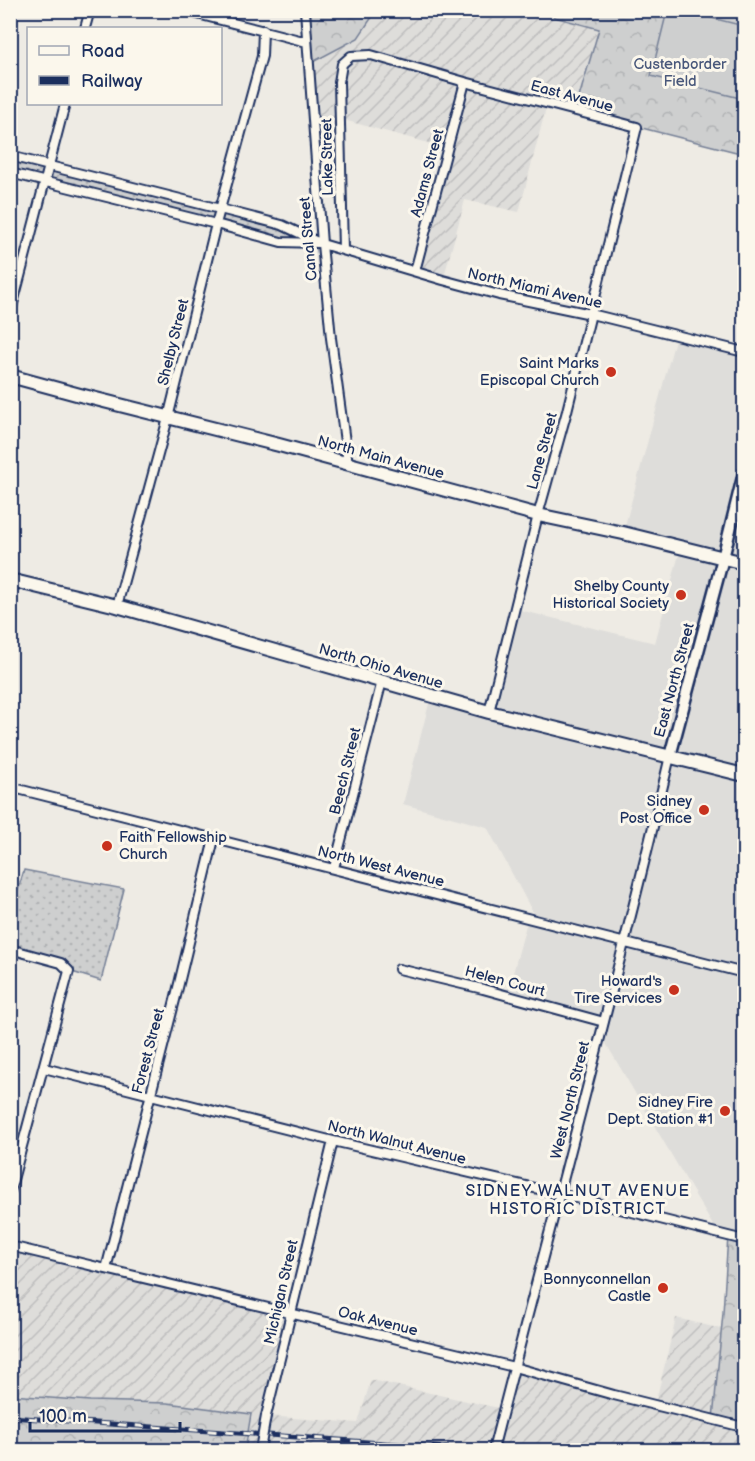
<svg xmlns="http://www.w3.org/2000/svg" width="755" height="1461" font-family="'Balsamiq Sans',sans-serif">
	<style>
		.built { fill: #deddda }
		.industrial { fill: url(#industrial-furrows) }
		.grass { fill: url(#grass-dots); stroke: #747f96; stroke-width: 1.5 }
		.forest { fill: url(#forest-crowns); stroke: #747f96; stroke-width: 1.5 }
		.pitch { fill: #cecfcf; stroke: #747f96; stroke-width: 1.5 }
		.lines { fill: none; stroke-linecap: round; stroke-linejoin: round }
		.street-casing { stroke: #1b2f5e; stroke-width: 12 }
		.secondary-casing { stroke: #1b2f5e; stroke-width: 15 }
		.primary-casing { stroke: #1b2f5e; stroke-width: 16 }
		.street { stroke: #fbf7ec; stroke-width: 8 }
		.secondary { stroke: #fbf7ec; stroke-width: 10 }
		.primary { stroke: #fbf7ec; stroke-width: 12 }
		.rail-casing { stroke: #1b2f5e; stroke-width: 5 }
		.rail { stroke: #fbf7ec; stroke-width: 3; stroke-dasharray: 9; stroke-linecap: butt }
		.street-bridge-casing { stroke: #1b2f5e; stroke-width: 12; stroke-linecap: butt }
		.street-bridge { stroke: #fbf7ec; stroke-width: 8 }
		.poi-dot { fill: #c8321e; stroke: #fbf7ec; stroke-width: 2 }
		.labels { text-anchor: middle; stroke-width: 6; stroke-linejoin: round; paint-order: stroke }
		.park-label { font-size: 15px; fill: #48577a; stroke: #fbf7ec }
		.street-label { font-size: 15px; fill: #1b2f5e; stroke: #fbf7ec }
		.poi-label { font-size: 15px; fill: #1b2f5e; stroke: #fbf7ec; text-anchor: end }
		.neighbourhood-label { font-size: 16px; letter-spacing: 1.5px; fill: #1b2f5e; stroke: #fbf7ec }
	</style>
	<defs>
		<pattern id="industrial-furrows" width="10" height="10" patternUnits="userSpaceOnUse" patternTransform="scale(1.5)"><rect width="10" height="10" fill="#deddda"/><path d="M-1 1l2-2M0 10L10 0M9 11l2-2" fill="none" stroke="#bebebe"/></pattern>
		<pattern id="grass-dots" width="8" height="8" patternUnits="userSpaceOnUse" patternTransform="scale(1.5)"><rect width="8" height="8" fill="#cecfcf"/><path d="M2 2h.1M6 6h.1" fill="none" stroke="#b0b2b4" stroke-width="1.8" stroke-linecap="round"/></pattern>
		<pattern id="forest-crowns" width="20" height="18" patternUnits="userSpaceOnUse" patternTransform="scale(1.5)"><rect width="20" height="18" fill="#cecfcf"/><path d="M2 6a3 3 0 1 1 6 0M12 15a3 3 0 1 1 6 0" fill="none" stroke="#b0b2b4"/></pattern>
	</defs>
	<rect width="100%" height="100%" fill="#eeebe4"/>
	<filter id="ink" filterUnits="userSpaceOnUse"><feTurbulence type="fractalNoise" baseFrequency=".0167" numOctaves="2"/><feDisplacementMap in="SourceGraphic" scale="12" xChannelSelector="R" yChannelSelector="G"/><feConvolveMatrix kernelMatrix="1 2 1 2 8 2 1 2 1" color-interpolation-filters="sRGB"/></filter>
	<g filter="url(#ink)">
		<!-- built -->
		<path class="built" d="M676 336 744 352V1240L718 1234 601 1035 604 1022 507 995 528 918 537 920 487 827 403 804 431 696 489 712 515 609 655 643 681 547 623 533Z"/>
		<!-- industrial -->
		<path class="industrial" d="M376 11H556L555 17 599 29 575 111 547 104 519 212 465 200 443 280 415 271 447 148 340 119 313 121 309 64 358 38Z
			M10 1246 290 1313 267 1416 358 1423 371 1380 503 1409 514 1367 655 1405 676 1318 722 1329 713 1419 739 1426 738 1450H245L251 1414 167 1403 90 1401 11 1395Z"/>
		<!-- grass -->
		<path class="grass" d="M10 157 282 225 322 244 281 242 11 173Z
			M24 870 124 889 101 981 69 971 60 963 11 949 10 916Z"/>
		<!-- forest -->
		<path class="forest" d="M556 10 744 11V154L575 111 599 29 554 17Z
			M305 11H376L358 38 309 64Z
			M728 1236 744 1240V1450H738L739 1426 713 1419 723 1313Z
			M11 1395 90 1401 167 1403 251 1414 245 1450H11Z"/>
		<!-- pitch -->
		<path class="pitch" d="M667 11H684L744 26V99L651 76Z"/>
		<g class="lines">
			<defs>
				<path id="street" d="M182 10 307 42
					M305 10 322 244 331 338 348 464
					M85 28 90 10
					M10 156 220 209 282 225 322 244 443 280 499 295 591 314 744 352
					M10 173 216 224 281 242 317 243
					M343 250 339 82 342 64 351 56 371 55 465 82 637 127 567 411 538 515 489 712
					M415 271 465 82
					M10 315 65 104
					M117 606 168 418 216 224 262 56 263 30
					M10 787 744 973
					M334 868 382 681
					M10 949 61 963 69 971 10 1191
					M399 969 483 989 604 1022
					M44 1068 333 1141 560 1194 744 1240
					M10 1246 514 1367 614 1395 739 1426
					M106 1269 175 1000 214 839
					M266 1416 333 1141
					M493 1450C552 1219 615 989 670 756"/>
				<path id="secondary" d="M670 756 723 558 744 473"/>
				<path id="primary" d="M10 376 80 395 279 445 538 515 623 533 744 563
					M10 580 117 606 489 712 744 775"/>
			</defs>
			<!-- street casing -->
			<use href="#street" class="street-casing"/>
			<!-- secondary casing -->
			<use href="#secondary" class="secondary-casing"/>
			<!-- primary casing -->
			<use href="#primary" class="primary-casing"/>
			<!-- street -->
			<use href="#street" class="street"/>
			<!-- secondary -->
			<use href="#secondary" class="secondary"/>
			<!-- primary -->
			<use href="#primary" class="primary"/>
			<defs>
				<path id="rail" d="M10 1417 481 1450"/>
			</defs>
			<!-- rail casing -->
			<use href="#rail" class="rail-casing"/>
			<!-- rail -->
			<use href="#rail" class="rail"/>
			<defs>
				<path id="street-bridge" d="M260 1450 266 1416"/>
			</defs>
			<!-- street-bridge casing -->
			<use href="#street-bridge" class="street-bridge-casing"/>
			<!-- street-bridge -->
			<use href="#street-bridge" class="street-bridge"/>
		</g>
	</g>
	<!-- markers -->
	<g class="poi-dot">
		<circle cx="611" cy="372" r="6"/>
		<circle cx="681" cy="595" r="6"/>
		<circle cx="704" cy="810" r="6"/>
		<circle cx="107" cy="846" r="6"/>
		<circle cx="674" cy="990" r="6"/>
		<circle cx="725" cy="1111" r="6"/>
		<circle cx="663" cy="1288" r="6"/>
	</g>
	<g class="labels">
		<!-- park labels -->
		<g class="park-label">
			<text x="680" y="69">Custenborder<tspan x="680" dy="17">Field</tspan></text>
		</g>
		<!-- street labels -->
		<g class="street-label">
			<text transform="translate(572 96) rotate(15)" y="5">East Avenue</text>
			<text transform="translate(327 157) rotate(-91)" y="5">Lake Street</text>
			<text transform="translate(427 173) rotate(-75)" y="5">Adams Street</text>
			<text transform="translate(308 239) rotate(-95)" y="5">Canal Street</text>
			<text transform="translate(535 288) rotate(13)" y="5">North Miami Avenue</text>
			<text transform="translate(173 342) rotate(-76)" y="5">Shelby Street</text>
			<text transform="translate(542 451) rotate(-75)" y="5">Lane Street</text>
			<text transform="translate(381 457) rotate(15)" y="5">North Main Avenue</text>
			<text transform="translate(381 666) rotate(16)" y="5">North Ohio Avenue</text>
			<text transform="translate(674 680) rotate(-75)" y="5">East North Street</text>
			<text transform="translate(345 771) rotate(-76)" y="5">Beech Street</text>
			<text transform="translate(381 866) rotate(14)" y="5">North West Avenue</text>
			<text transform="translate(505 981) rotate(15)" y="5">Helen Court</text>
			<text transform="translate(148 1051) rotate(-75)" y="5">Forest Street</text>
			<text transform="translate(570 1100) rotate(-76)" y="5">West North Street</text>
			<text transform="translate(397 1142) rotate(14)" y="5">North Walnut Avenue</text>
			<text transform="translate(281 1292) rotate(-77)" y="5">Michigan Street</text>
			<text transform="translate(378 1321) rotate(14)" y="5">Oak Avenue</text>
		</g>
		<!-- poi labels -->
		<g class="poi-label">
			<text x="599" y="368">Saint Marks<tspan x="599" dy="17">Episcopal Church</tspan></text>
			<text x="669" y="591">Shelby County<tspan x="669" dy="17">Historical Society</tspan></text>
			<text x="692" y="806">Sidney<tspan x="692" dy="17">Post Office</tspan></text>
			<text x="119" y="842" text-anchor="start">Faith Fellowship<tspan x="119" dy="17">Church</tspan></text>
			<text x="662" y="986">Howard's<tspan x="662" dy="17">Tire Services</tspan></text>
			<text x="713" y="1107">Sidney Fire<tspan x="713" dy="17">Dept. Station #1</tspan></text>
			<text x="651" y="1284">Bonnyconnellan<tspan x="651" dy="17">Castle</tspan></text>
		</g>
		<!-- neighbourhood labels -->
		<g class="neighbourhood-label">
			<text x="578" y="1196">SIDNEY WALNUT AVENUE<tspan x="578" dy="18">HISTORIC DISTRICT</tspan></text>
		</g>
	</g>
	<!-- margin -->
	<rect width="755" height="1461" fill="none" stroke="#fbf7ec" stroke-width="36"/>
	<rect x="18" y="18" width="719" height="1425" fill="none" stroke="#1b2f5e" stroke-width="2" filter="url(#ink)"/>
	<!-- legend -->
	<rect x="27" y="27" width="195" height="78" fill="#fbf7ec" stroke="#a1a7b3" stroke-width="1.5"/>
	<rect x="39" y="46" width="30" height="9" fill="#fbf7ec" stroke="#a1a7b3" stroke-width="1.5"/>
	<text x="81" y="57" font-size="18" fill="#1b2f5e">Road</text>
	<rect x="39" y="76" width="30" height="9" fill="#1b2f5e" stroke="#a1a7b3" stroke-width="1.5"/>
	<text x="81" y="87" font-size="18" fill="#1b2f5e">Railway</text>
	<!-- scale -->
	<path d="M30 1422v9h150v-9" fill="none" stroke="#1b2f5e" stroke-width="3"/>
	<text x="39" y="1422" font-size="18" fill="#1b2f5e" stroke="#fbf7ec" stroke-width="4.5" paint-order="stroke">100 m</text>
</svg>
